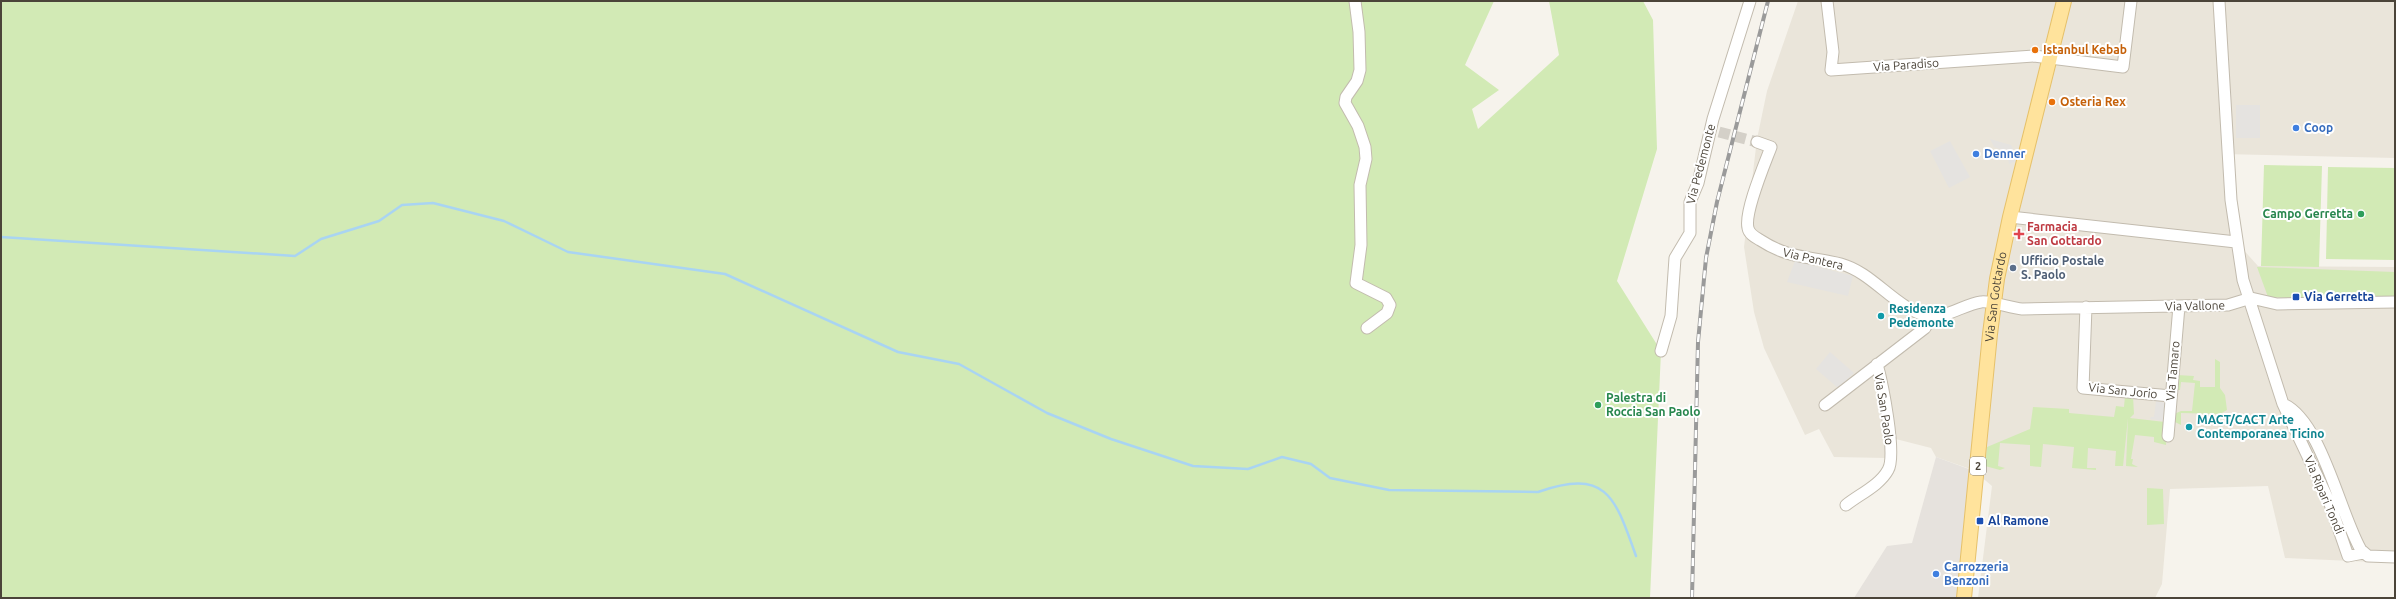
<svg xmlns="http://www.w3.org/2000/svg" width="2396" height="599" font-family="Ubuntu,sans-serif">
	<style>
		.residential { fill: #eae5da }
		.industrial { fill: #e6e2dd }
		.green { fill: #d2eab5 }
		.parking { fill: #e5e3e0 }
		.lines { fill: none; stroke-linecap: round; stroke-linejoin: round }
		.stream { stroke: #a9d4f2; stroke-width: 2.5 }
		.minor-tunnel { stroke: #d4d0c8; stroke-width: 11; stroke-dasharray: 11 5.5; stroke-linecap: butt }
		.minor-casing { stroke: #c2bbae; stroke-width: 13 }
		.major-casing { stroke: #e6c16a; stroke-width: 16 }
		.minor { stroke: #fff; stroke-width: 11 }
		.major { stroke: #ffe39c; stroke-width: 14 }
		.rail-casing { stroke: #9a9a9a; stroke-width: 4 }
		.rail { stroke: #fff; stroke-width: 2.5; stroke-dasharray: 8; stroke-linecap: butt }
		.food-dot { fill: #e8710a; stroke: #fff; stroke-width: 1.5 }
		.shop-dot { fill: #3f7fe0; stroke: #fff; stroke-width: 1.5 }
		.leisure-dot { fill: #2e9e5b; stroke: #fff; stroke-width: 1.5 }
		.health-dot { fill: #e0444e; stroke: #fff; stroke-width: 1.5 }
		.service-dot { fill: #5c6f8a; stroke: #fff; stroke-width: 1.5 }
		.transit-dot { fill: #1a4fb4; stroke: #fff; stroke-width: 1.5 }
		.culture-dot { fill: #0f9aa8; stroke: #fff; stroke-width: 1.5 }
		.labels { text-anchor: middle; stroke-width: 4; stroke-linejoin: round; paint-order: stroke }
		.shield { fill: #fff; stroke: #817c74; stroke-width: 1 }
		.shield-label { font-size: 11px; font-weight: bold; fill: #4b4439 }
		.food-label { font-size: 12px; font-weight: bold; fill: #c56008; stroke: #fff; text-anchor: start }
		.street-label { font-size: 12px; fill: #4b4439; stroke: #fff }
		.shop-label { font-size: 12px; font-weight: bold; fill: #366cbe; stroke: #fff; text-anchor: start }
		.leisure-label { font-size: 12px; font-weight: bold; fill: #27864d; stroke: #fff; text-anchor: end }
		.health-label { font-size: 12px; font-weight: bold; fill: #be3a42; stroke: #fff; text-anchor: start }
		.service-label { font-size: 12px; font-weight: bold; fill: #4e5e75; stroke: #fff; text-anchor: start }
		.transit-label { font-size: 12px; font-weight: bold; fill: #164399; stroke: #fff; text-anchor: start }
		.culture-label { font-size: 12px; font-weight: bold; fill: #0d838f; stroke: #fff; text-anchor: start }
	</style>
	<rect width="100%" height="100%" fill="#f6f3ec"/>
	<!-- residential -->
	<path class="residential" d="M1798 1H2395V158L2222 154 2231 236 2258 266 2395 267V563L2285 558 2268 486 2170 489 2162 584 2155 598H1978L1992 486 1973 470 1936 457 1931 448 1888 437 1886 458 1834 457 1819 429 1805 435 1764 348 1754 312 1744 247 1757 139 1767 91Z"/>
	<!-- industrial -->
	<path class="industrial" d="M1936 457 1977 472 1964 598H1854L1887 546 1912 543Z"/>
	<!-- green -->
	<path class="green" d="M1 1H1494L1465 65 1499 90 1472 109 1478 129 1559 55 1549 1H1643L1653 20 1657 149 1617 281 1661 351 1650 598H1Z
		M2264 165 2322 166 2319 267 2261 266Z
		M2328 167 2395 168V260L2326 259Z
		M2257 267 2395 272V302H2361L2268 297Z
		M2215 359 2220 362V388L2225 395 2227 410 2220 414 2181 413V425L2173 421 2172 415 2181 411H2192L2195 383 2181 382 2180 390H2175L2177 375 2194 376 2193 380 2200 381V387H2215Z
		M2125 396H2133L2134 414 2130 418 2165 422 2167 424 2166 445 2154 442V437L2135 435 2131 459H2133L2132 464 2138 467 2126 466 2128 418 2123 466H2115L2116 451 2088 448 2087 468H2096V470L2072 468 2074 447 2043 444 2041 467 2030 466V445L2000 443 1998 466 2005 468 2000 470 1985 466 1987 447 2030 429 2033 407 2069 409V413L2114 417 2116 406 2124 407Z
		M2147 488 2163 489 2164 524 2147 525Z"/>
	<!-- parking -->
	<path class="parking" d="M2236 105H2260V138H2236Z
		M1990 139 2011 145 2014 151 2016 161 2009 164 2007 152 1994 147Z
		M1950 141 1970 177 1949 188 1930 151Z
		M1795 261 1853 276 1848 296 1787 282Z
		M1830 352 1854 373 1838 388 1816 369Z
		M2156 401 2166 403V421L2150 419 2151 417H2154Z"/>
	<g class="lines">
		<!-- stream -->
		<path class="stream" d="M1 237 295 256 321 239 379 221 402 205 433 203 504 221 568 252 725 274 898 352 959 364 1047 413 1111 439 1193 466 1248 469 1282 457 1311 464 1330 478 1389 490 1538 492C1607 468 1615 497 1636 556"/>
		<!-- minor-tunnel -->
		<path class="minor-tunnel" d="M1719 132 1757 142"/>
		<defs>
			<path id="minor" d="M1355 1 1359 32 1360 70 1357 81 1346 97 1345 103 1358 126 1365 147 1366 159 1360 185 1361 245 1356 283 1386 298 1390 305 1387 313 1367 328
				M1827 1 1833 52 1831 70 2034 56 2123 67 2131 1
				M2219 1 2231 200 2243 280 2283 404 2329 501 2348 556 2363 553
				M1757 142 1771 147C1765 163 1744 212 1748 228 1749 234 1755 237 1760 240 1789 259 1809 256 1841 264 1874 273 1896 310 1929 316 1945 319 1965 304 1981 302 1988 300 2011 308 2022 309L2228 305 2251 298 2277 304 2395 302
				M2010 217 2236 242
				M2086 307 2083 388 2171 396
				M1661 351 1671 316 1675 258 1690 233V202L1698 183 1713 119 1750 1
				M2283 404C2321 420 2340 514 2361 550L2368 556 2395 557
				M1825 405 1925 328 1931 317
				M2168 436 2179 306
				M1846 505C1860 494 1880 485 1888 470 1897 455 1882 382 1877 364"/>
			<g id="major">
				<path id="s1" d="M1964 598 1990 334 1997 279 2010 217 2064 1"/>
			</g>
		</defs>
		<!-- minor casing -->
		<use href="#minor" class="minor-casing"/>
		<!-- major casing -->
		<use href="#major" class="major-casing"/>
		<!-- minor -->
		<use href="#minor" class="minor"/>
		<!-- major -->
		<use href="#major" class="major"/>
		<defs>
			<path id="rail" d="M1692 598 1698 342 1706 258 1717 202 1768 1"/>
		</defs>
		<!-- rail casing -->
		<use href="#rail" class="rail-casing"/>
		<!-- rail -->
		<use href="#rail" class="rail"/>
	</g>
	<!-- markers -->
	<g class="food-dot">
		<circle cx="2035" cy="50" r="4"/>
		<circle cx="2052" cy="102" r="4"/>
	</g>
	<g class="shop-dot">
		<circle cx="2296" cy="128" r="4"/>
		<circle cx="1976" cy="154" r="4"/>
		<circle cx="1936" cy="574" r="4"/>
	</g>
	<g class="leisure-dot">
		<circle cx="2361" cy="214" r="4"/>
		<circle cx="1598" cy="405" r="4"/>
	</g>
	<path class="health-dot" d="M2017 228h4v4h4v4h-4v4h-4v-4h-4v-4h4z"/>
	<circle class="service-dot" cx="2013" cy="268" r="4"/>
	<g class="transit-dot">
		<rect x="2292" y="293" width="8" height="8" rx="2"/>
		<rect x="1976" y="517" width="8" height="8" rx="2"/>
	</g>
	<g class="culture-dot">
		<circle cx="1881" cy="316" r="4"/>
		<circle cx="2189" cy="427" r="4"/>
	</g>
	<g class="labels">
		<!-- shield labels -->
		<rect class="shield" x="1970" y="457" width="16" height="18" rx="3"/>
		<g class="shield-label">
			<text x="1978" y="470">2</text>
		</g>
		<!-- food labels -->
		<g class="food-label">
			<text x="2043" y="54">Istanbul Kebab</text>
			<text x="2060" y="106">Osteria Rex</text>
		</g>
		<!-- street labels -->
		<g class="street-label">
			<text transform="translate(1906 65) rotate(-4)" y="4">Via Paradiso</text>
			<text transform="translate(1701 164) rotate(-75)" y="4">Via Pedemonte</text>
			<text transform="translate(1813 259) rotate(13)" y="4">Via Pantera</text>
			<text dy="4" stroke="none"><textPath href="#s1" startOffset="303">Via San Gottardo</textPath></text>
			<text transform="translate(2195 306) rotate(-1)" y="4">Via Vallone</text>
			<text transform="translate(2173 371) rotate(-85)" y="4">Via Tamaro</text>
			<text transform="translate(2123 391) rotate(6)" y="4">Via San Jorio</text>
			<text transform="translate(1884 409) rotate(81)" y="4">Via San Paolo</text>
			<text transform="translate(2324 495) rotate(67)" y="4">Via Ripari Tondi</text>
		</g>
		<!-- shop labels -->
		<g class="shop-label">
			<text x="2304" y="132">Coop</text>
			<text x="1984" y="158">Denner</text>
			<text x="1944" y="571">Carrozzeria<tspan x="1944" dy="14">Benzoni</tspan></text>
		</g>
		<!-- leisure labels -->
		<g class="leisure-label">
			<text x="2353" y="218">Campo Gerretta</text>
			<text x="1606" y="402" text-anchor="start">Palestra di<tspan x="1606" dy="14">Roccia San Paolo</tspan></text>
		</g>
		<!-- health labels -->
		<g class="health-label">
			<text x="2027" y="231">Farmacia<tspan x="2027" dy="14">San Gottardo</tspan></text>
		</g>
		<!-- service labels -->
		<g class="service-label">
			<text x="2021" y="265">Ufficio Postale<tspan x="2021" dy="14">S. Paolo</tspan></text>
		</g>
		<!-- transit labels -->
		<g class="transit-label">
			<text x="2304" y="301">Via Gerretta</text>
			<text x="1988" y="525">Al Ramone</text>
		</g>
		<!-- culture labels -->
		<g class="culture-label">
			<text x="1889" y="313">Residenza<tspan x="1889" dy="14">Pedemonte</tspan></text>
			<text x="2197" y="424">MACT/CACT Arte<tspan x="2197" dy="14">Contemporanea Ticino</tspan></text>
		</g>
	</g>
	<!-- border -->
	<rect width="2396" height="599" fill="none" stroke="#4b4439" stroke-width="4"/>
</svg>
